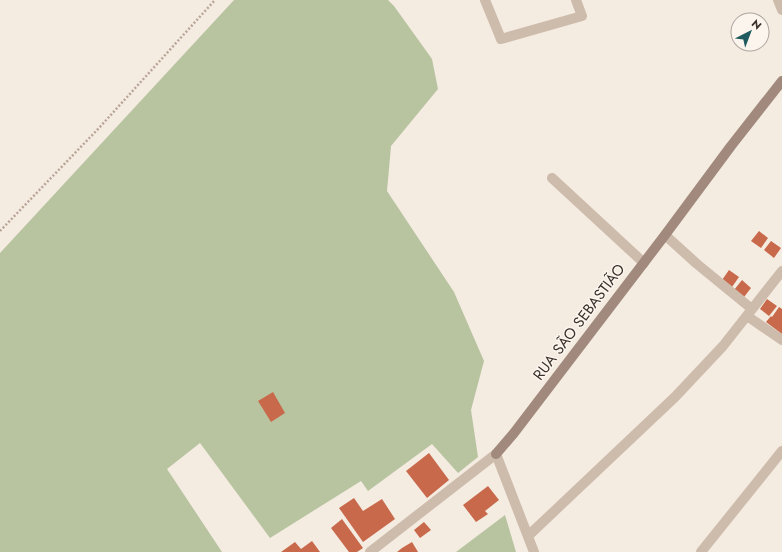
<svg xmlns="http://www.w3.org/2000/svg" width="782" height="552" font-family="Jost,sans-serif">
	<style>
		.green { fill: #b8c4a0 }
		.building { fill: #c8694b }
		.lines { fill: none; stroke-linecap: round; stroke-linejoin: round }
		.path { stroke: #b9a596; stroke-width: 2.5; stroke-dasharray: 2 2; stroke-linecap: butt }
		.street { stroke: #cdbbac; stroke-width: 10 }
		.secondary { stroke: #a18a7d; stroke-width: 10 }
		.labels { text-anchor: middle; stroke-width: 3; stroke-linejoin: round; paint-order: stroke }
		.street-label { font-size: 15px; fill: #3b302b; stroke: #fbf5ee }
	</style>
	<rect width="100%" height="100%" fill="#f4ebe1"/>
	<!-- green -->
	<path class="green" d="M234 0H388L394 6 432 59 438 89 391 146 387 191 454 292 484 361 471 410 478 457 458 473 432 444 368 491 361 481 270 538 200 443 167 469 222 552H0V253Z
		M505 515 516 552H456Z"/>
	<!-- building -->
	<path class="building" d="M759 231 768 238 761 248 751 241Z
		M771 241 781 248 774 258 764 250Z
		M729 270 739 277 732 287 722 280Z
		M742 280 751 288 744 297 734 290Z
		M767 299 777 306 769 316 760 309Z
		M779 307 782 309V334L766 322 771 316 772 317Z
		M273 392 285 413 271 422 258 401Z
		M429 453 449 480 427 498 406 471Z
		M488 486 499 500 485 511 488 514 476 522 463 505Z
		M354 498 363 511 382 499 395 519 363 542 339 508Z
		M342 519 363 548 357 552H349L331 528Z
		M424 522 431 530 420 538 414 530Z
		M312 541 320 552H281L295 542 301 549Z
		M412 542 418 552H397L402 548Z"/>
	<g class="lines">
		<!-- path -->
		<path class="path" d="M0 231 99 128 215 0"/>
		<!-- street -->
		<path class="street" d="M485 0 501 39 582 16 576 0
			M778 0 782 10
			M552 178 644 263
			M665 235 697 264 752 309
			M747 316 782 340
			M528 536 675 397 723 346 782 271
			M370 552 496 454 534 552
			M701 552 782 451"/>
		<!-- secondary -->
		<path class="secondary" d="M496 454 514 433 665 235 731 146 782 81"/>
	</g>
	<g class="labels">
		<!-- street labels -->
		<g class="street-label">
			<text transform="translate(579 322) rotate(-53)" y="5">RUA SÃO SEBASTIÃO</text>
		</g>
	</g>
	<!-- north arrow -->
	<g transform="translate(750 32) rotate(42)"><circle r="19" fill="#fbf5ee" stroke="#aea6a0"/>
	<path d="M0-3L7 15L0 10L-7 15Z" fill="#1f5a5e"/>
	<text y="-6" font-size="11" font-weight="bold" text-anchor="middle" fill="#3b302b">N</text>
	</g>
</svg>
